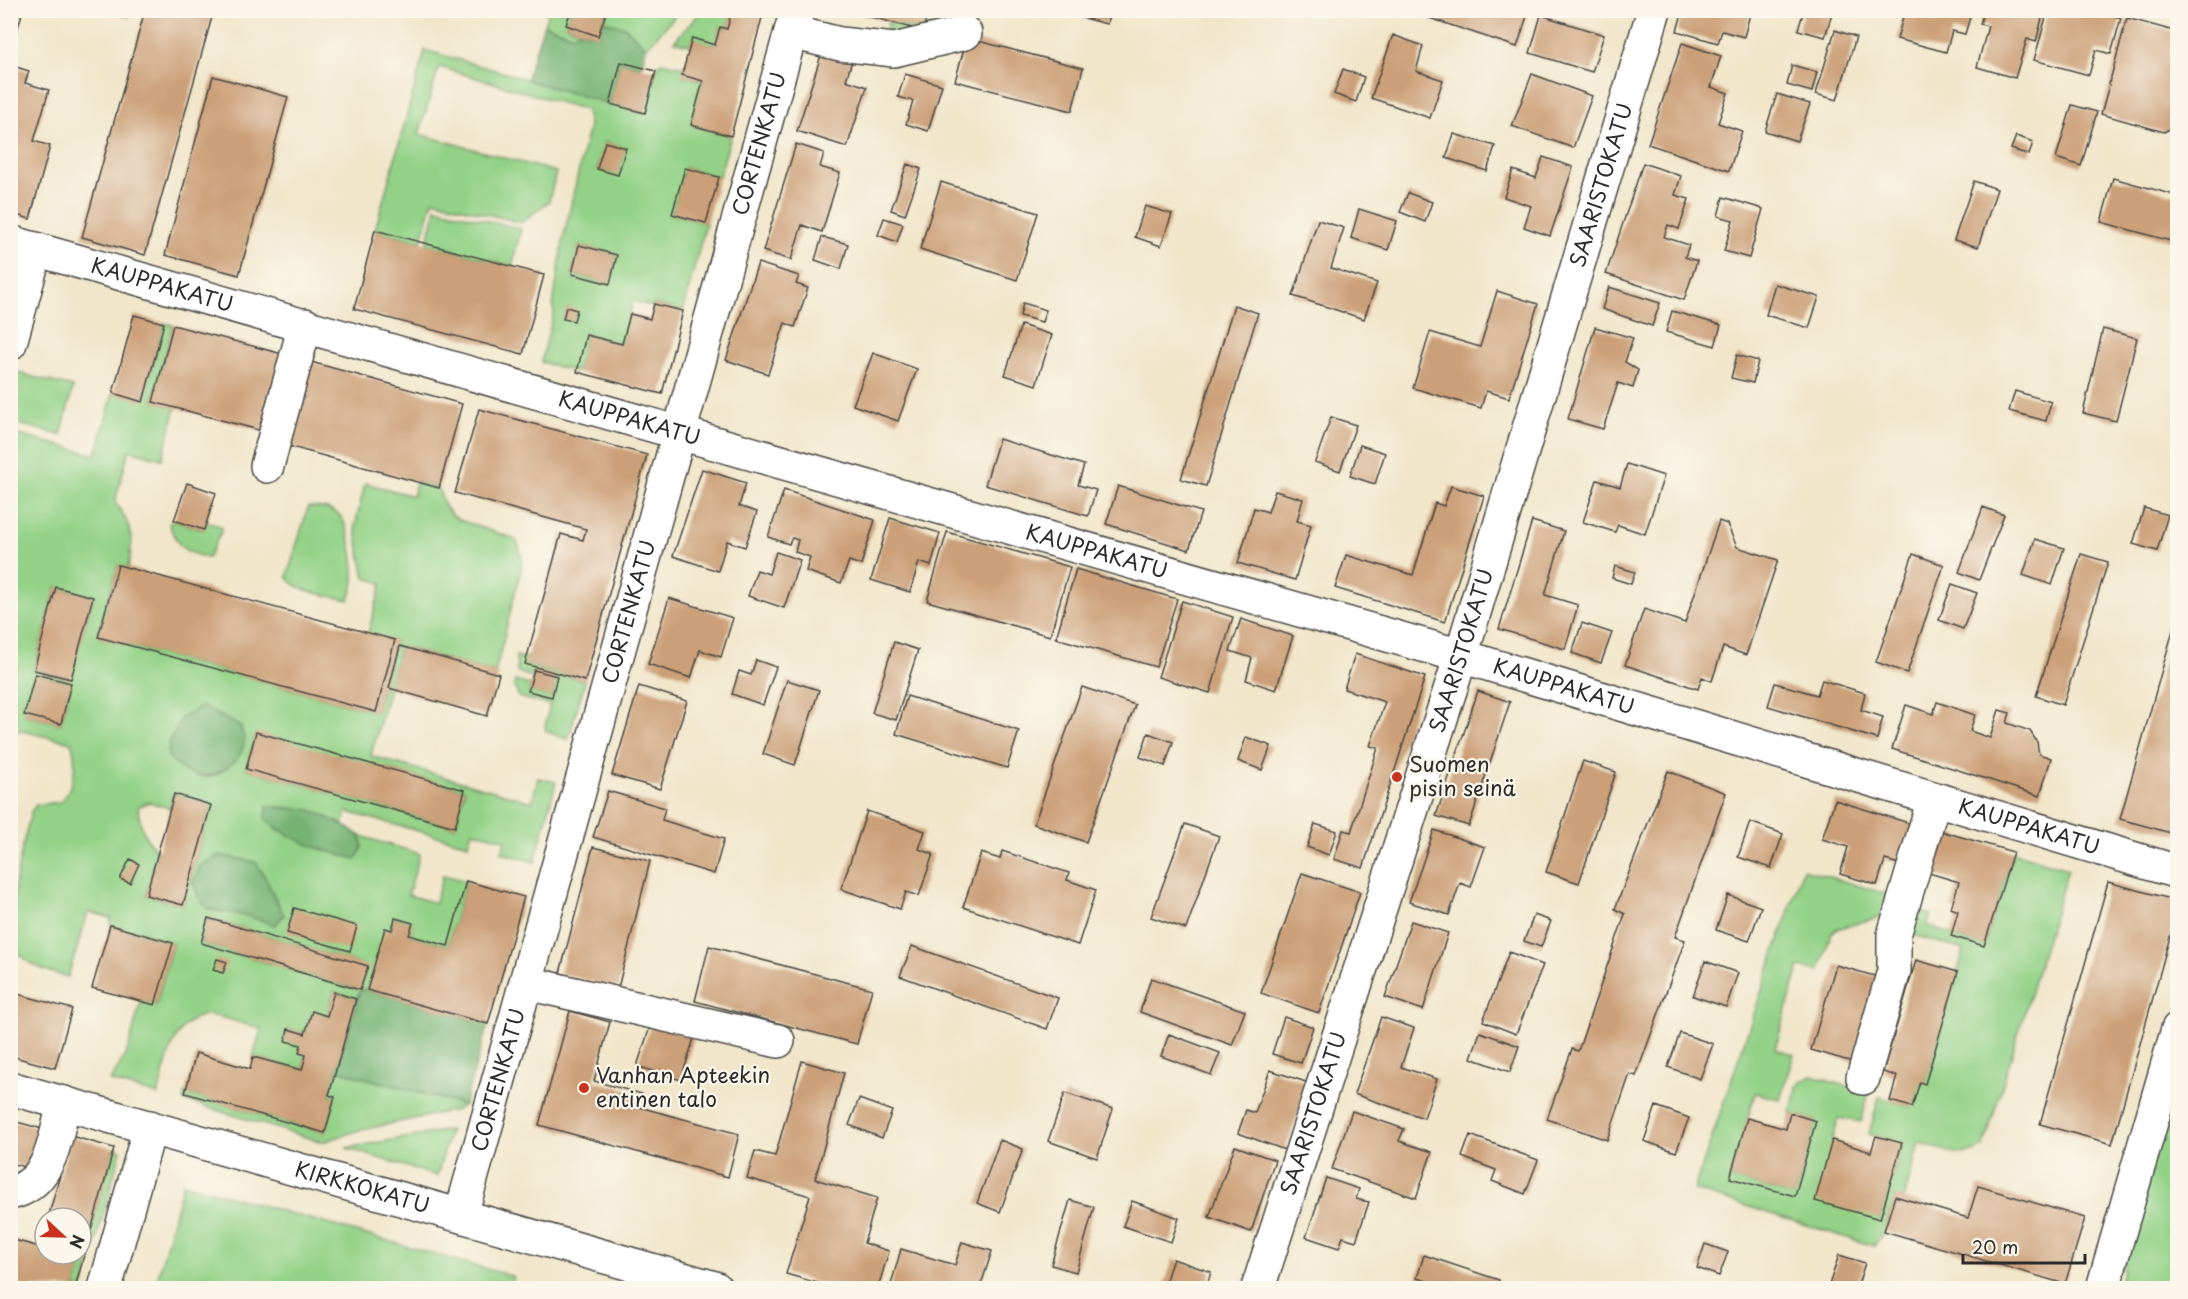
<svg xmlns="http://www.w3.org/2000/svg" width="2188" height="1299" font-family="'Playpen Sans',sans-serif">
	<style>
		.green { fill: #92d186; stroke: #5e7e58; stroke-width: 1.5; fill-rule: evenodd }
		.forest { fill: #75b373; stroke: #506f4f; stroke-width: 1.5 }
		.building { fill: #cb9f77 }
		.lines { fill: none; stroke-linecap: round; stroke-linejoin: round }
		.minor-casing { stroke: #494743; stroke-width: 36 }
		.minor { stroke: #fff; stroke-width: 33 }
		.poi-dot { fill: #c8321e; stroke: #fbf7ec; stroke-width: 2 }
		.labels { text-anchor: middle; stroke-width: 4.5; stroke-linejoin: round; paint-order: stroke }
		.street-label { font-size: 21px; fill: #2b2b2b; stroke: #fbf7ec }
		.poi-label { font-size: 21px; fill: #2b2b2b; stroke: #fbf7ec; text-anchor: start }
	</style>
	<rect width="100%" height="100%" fill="#fbf7ec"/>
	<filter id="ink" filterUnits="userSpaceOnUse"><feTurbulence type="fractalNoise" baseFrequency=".0167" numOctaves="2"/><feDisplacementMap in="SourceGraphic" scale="12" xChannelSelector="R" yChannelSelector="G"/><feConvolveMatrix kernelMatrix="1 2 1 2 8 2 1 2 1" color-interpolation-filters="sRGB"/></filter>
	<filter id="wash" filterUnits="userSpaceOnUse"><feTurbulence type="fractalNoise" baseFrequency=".008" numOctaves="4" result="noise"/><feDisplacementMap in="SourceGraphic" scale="24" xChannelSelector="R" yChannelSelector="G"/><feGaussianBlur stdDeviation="1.35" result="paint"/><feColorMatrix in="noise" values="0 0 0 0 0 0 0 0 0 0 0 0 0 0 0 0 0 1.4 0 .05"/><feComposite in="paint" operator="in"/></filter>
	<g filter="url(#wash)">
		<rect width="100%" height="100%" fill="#f1e6ca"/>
		<!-- green -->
		<path class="green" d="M549 11H571L566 25 581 31 572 35 544 24Z
			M607 11H680L646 48 625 27 603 21Z
			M702 11H732L727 29 720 27 715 45 692 39 690 45 674 41Z
			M928 11H948L951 16 933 29 884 39 888 22 922 31Z
			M425 50 644 113 656 71 661 62 684 67 683 76 703 81 691 125 731 136 719 177 685 168 672 214 706 223 683 311 654 304 653 307 633 301 622 344 586 335 577 372 541 362 554 313 553 306 564 235 589 126 586 110 439 67 419 134 556 172 549 201 521 223 433 200 421 242 375 230ZM605 142 625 148 618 174 597 169ZM579 245 617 255 610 284 572 274Z
			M436 208 521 229 512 266 427 244Z
			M164 323 173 325 153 401 176 408 162 459 129 450 115 502C132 525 134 540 128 568L118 565 98 637 376 712 395 641 368 633 382 583 365 578 355 526 365 483 413 496 416 482 439 488C442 502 445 510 457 519L509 537 517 541 522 557 521 569 495 673 400 646 371 756 532 802 538 778 556 782 535 862 502 853 505 840 472 831 468 844 347 812 343 825 311 810 277 829 325 851 362 849 361 836 420 854 408 895 435 903 443 875 466 881 448 946 409 935 412 923 395 918 367 990 360 991 356 999 334 992 327 1016 312 1012 305 1034 288 1029 285 1040 301 1045 306 1055 302 1070 253 1057 261 1029C249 1026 217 1014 206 1015 172 1019 165 1069 158 1095L110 1081 127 1053 141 1001 156 1005 173 943 110 925 111 918 88 912 68 977C50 972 32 968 19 953 0 930 24 840 31 812L36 805 61 802C75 784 78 764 71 742L17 730 11 726V433L96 455 113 393 143 401ZM56 587 93 597 70 679 34 670ZM35 674 71 683 61 724 24 715ZM202 706 219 716 236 758C231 763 225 770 218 774 200 783 180 769 168 757L169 743ZM256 733 465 790 455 827 246 769ZM174 794 211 805 183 905 146 895 158 851C144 840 140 825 138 807L149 802 170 808ZM219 855 255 862C268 878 273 897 284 915L275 925 248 916 207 909ZM208 918 367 966 360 990 201 943Z
			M10 371 73 387 61 435 11 422Z
			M308 507C319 507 332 508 340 516 350 528 355 566 354 581 353 588 351 594 349 600 332 596 296 593 287 577Z
			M174 520 203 530 206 522 221 526 222 530 208 558C183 552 178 548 169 524Z
			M516 656 527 658 526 664 585 681 568 740 546 731 545 726 550 705 519 697 514 687 515 681 530 685 529 691 552 697 557 676 534 670 532 677 517 672Z
			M2013 852 2068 869 1984 1146C1965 1162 1941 1149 1919 1143L1904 1199 1895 1197 1884 1231 1874 1246 1694 1190 1803 869 1893 896 1888 915 1836 929 1831 934 1819 971 1799 967 1775 1049 1794 1054 1780 1099 1755 1093 1730 1178 1795 1196 1816 1121 1790 1113 1798 1084 1811 1076 1869 1092 1861 1122 1839 1118 1832 1140 1880 1219 1902 1144 1869 1134 1879 1097 1912 1107 1920 1082 1925 1083 1964 950 1910 934 1917 910 1931 915 1927 926 1952 934V936L1984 946Z
			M336 1070 464 1105 456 1110 360 1130 322 1142 183 1100 185 1093 325 1133 335 1097 329 1095Z
			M2177 1075V1288H2118Z
			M450 1130 437 1176 346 1148Z
			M114 1148 121 1150 83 1288H75Z
			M183 1183 512 1276 513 1279 508 1288H155Z"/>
		<!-- forest -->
		<path class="forest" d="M603 21 625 27 646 48 641 67 621 62 610 104 526 80 544 24 572 35 581 31 598 36Z
			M202 706 241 727C242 732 244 737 244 741 244 760 216 779 199 776 186 774 176 766 168 756L169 743 181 718Z
			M267 806 311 810 343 825 361 836 362 849 356 859C324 851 290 841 266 819Z
			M219 855 255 862C268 878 273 897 284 915L275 925 248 916 207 909 198 896 193 882 201 865Z
			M360 990H367L488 1024 464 1105 336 1070Z"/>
		<g id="blocks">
			<!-- building -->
			<path class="building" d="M10 10H23L11 52H10Z
				M107 10H130L128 18Z
				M145 10H214L145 255 82 237Z
				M571 10H607L598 36 566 25Z
				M732 10H764L731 136 691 125 703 81 682 75 692 38 715 45 720 27 727 29Z
				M846 10H928L923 31Z
				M1068 10H1110L1107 24 1067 14Z
				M1418 10H1496L1504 13 1505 10H1522L1528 13 1517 47 1417 14Z
				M1683 10H1751L1744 37 1722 31 1718 43 1677 31Z
				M1804 10H1833L1825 37 1798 30Z
				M1882 10H1972L1965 34 1952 31 1946 52 1897 39 1903 17Z
				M1984 10H2044L2036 42 2027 39 2015 78 1977 67 1988 26 1980 24Z
				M2048 10H2095L2121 18 2111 54 2096 50 2089 75 2034 60Z
				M1541 15 1604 35 1592 72 1530 53Z
				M2127 18 2178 32V124L2164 132 2101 114Z
				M1835 30 1856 37 1837 100 1816 94Z
				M1393 35 1423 46 1416 71 1443 80 1430 118 1371 98Z
				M967 38 1083 68 1072 111 955 81Z
				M1682 43 1721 56 1711 87 1728 93 1718 123 1742 131 1729 171 1648 144Z
				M822 52 852 61 846 80 867 87 847 147 797 131Z
				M621 62 656 71 645 113 610 104Z
				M10 65 29 71 25 83 49 90 34 141 50 146 30 219 10 213Z
				M1792 65 1817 72 1812 92 1787 85Z
				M1343 69 1364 77 1356 102 1334 94Z
				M905 74 942 85 928 131 906 124 913 101 898 97Z
				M1532 74 1592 96 1573 148 1512 126Z
				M213 76 288 97 239 275 165 255Z
				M1777 94 1810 104 1797 141 1765 131Z
				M2072 105 2097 112 2081 166 2056 158Z
				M1454 134 1495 146 1487 171 1446 158Z
				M2016 136 2033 142 2029 155 2011 149Z
				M605 142 626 148 618 175 597 169Z
				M796 144 824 153 820 167 840 173 822 232 802 225 791 260 763 251Z
				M1543 157 1573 167 1550 236 1524 227 1531 206 1504 197 1513 170 1536 178Z
				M1643 163 1681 176 1675 195 1689 199 1679 229 1668 225 1664 237 1689 245 1685 257 1697 261 1684 300 1606 274Z
				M907 164 921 169 905 215 891 210Z
				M685 168 719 177 706 223 672 214Z
				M2113 178 2178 196V243L2101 222Z
				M1974 181 1997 189 1978 247 1954 240Z
				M941 182 1038 213 1017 280 920 249Z
				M1408 193 1432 202 1425 222 1400 212Z
				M1723 197 1763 209 1749 258 1724 251 1733 220 1718 216Z
				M1145 206 1172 214 1161 246 1135 237Z
				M1359 209 1397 221 1388 250 1351 238Z
				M884 218 903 224 897 242 878 235Z
				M1318 220 1344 228 1331 268 1377 283 1364 319 1293 296Z
				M375 230 544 275 523 354 354 309Z
				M822 237 848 244 841 269 815 260Z
				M579 245 617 255 610 284 572 274Z
				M758 263 799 276 796 284 808 288 795 327 785 323 768 374 726 360Z
				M1775 284 1819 297 1809 328 1766 315Z
				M1609 287 1660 303 1652 326 1602 309Z
				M1497 291 1538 304 1509 398 1486 391 1481 408 1413 388 1430 332 1480 347Z
				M1023 303 1046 310 1042 322 1020 316Z
				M654 304 683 311 662 394 577 372 586 335 622 344 630 314 650 319Z
				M1234 305 1258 313 1206 486 1181 479Z
				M566 307 577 310 574 321 563 319Z
				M1672 311 1721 325 1715 346 1666 332Z
				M134 315 164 323 143 402 113 393Z
				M173 325 290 356 270 433 153 402Z
				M1021 325 1052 335 1036 385 1005 375Z
				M1595 327 1633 338 1625 362 1638 370 1633 388 1618 383 1603 429 1568 419Z
				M2103 329 2137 338 2116 421 2083 413Z
				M873 353 917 369 898 421 853 405Z
				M1737 355 1758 361 1753 383 1731 378Z
				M304 360 462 404 439 488 281 444Z
				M2015 391 2051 402 2046 421 2009 411Z
				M479 409 647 455 585 681 525 664 561 534 583 540 586 529 455 493Z
				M1331 417 1356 425 1340 471 1315 462Z
				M999 439 1084 465 1078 485 1096 490 1088 516 985 485Z
				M1360 445 1385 453 1375 484 1350 476Z
				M1627 464 1664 476 1645 534 1618 525 1615 532 1583 522 1597 480 1620 487Z
				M702 469 746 483 739 506 757 512 745 547 727 541 718 571 673 556Z
				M187 483 216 493 204 530 174 520Z
				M1118 486 1201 512 1189 550 1106 524Z
				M1451 486 1484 496 1445 622 1335 588 1346 555 1413 575 1435 503 1444 506Z
				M784 490 875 520 861 565 849 561 841 583 806 571 810 557 795 552 798 540 792 538 789 544 768 537Z
				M1275 491 1303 499 1297 521 1311 525 1295 580 1238 563 1254 508 1268 512Z
				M1983 507 2004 515 1979 580 1959 572Z
				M2144 508 2168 515 2157 551 2133 544Z
				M890 518 940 533 931 566 919 562 910 592 871 580Z
				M1532 521 1564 531 1545 595 1578 605 1565 649 1499 629Z
				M1719 521 1727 524 1737 547 1778 560 1746 655 1723 647 1712 681 1702 677 1698 689 1625 665 1644 609 1685 623Z
				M947 532 1070 567 1050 636 927 601Z
				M2035 539 2064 548 2052 585 2023 575Z
				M776 552 800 560 784 608 748 596 757 570 769 574Z
				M1913 554 1944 565 1907 673 1876 662Z
				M2081 554 2108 562 2063 705 2036 696Z
				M118 565 395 640 376 712 98 637Z
				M1615 566 1635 572 1631 584 1612 578Z
				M1076 569 1177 599 1156 667 1056 638Z
				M1952 584 1977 593 1963 629 1939 620Z
				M56 587 93 597 71 679 34 670Z
				M669 598 733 618 721 657 700 650 691 678 648 664Z
				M1182 601 1233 617 1210 693 1158 677Z
				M2177 616H2178V835L2120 819Z
				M1241 619 1293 636 1276 690 1246 680 1252 658 1230 651Z
				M1582 623 1612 633 1601 663 1572 653Z
				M894 642 918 650 896 720 872 713Z
				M400 646 499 674 487 716 389 688Z
				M1355 654 1425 677 1363 868 1334 859 1343 830 1351 832 1378 748 1370 746 1385 702 1344 689Z
				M756 660 776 667 763 705 732 694 739 671 751 675Z
				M534 670 557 676 552 697 528 691Z
				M35 674 71 683 61 724 24 715Z
				M787 680 819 690 795 765 763 754Z
				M1822 680 1865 693 1861 710 1883 717 1877 739 1768 706 1775 683 1817 695Z
				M639 686 687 701 660 789 612 775Z
				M1082 687 1135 705 1086 842 1034 824Z
				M1478 691 1510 702 1469 826 1436 816Z
				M907 696 1019 731 1007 768 896 734Z
				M1937 702 1975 715 1970 731 1990 738 1999 710 2010 713 2007 723 2030 731 2037 742 2039 754 2051 758 2040 796 1892 749 1906 705 1933 714Z
				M256 732 465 790 455 827 246 769Z
				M1148 733 1173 742 1165 766 1140 757Z
				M1246 737 1271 746 1262 770 1238 761Z
				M1583 761 1616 772 1579 883 1546 872Z
				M1668 771 1726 793 1675 937 1685 940 1636 1076 1630 1074 1607 1140 1547 1119 1572 1049 1578 1051 1625 914 1615 909Z
				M608 791 665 808 662 820 724 839 714 874 593 837Z
				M174 794 211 805 183 905 146 895Z
				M1835 800 1915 825 1903 865 1885 860 1877 885 1840 874 1848 847 1822 839Z
				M867 811 925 831 919 849 933 854 919 896 906 892 900 909 841 889Z
				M1750 822 1783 834 1771 868 1738 857Z
				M1185 824 1219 836 1186 929 1151 917Z
				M1315 824 1337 831 1329 855 1307 847Z
				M1434 830 1485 847 1471 887 1460 883 1449 915 1409 902Z
				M1941 831 2013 852 1984 946 1951 936 1958 911 1951 908 1959 882 1929 873Z
				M593 847 650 861 618 988 560 973Z
				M1002 851 1069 873 1067 880 1096 890 1078 945 963 907 981 853 1000 859Z
				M130 859 139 864 130 883 120 879Z
				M1302 873 1360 892 1319 1013 1261 993Z
				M466 881 524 897 488 1024 367 990 385 928 392 930 395 918 413 923 409 935 448 946Z
				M2108 882 2178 901V908L2112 1144 2040 1124Z
				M1728 895 1761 907 1749 941 1716 930Z
				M294 908 357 926 350 951 287 933Z
				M1534 915 1551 921 1541 947 1524 941Z
				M208 918 368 966 360 990 201 943Z
				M1411 921 1448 933 1423 1010 1385 997Z
				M110 925 173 943 155 1005 92 988Z
				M709 946 872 989 857 1044 695 1001Z
				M912 946 1058 998 1047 1029 900 976Z
				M1509 952 1543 965 1516 1034 1483 1021Z
				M217 959 227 962 223 973 213 970Z
				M1916 960 1958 972 1925 1084 1920 1082 1912 1107 1890 1101 1897 1076 1883 1072Z
				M1705 961 1738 973 1726 1007 1693 996Z
				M1836 965 1878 977 1853 1062 1811 1050Z
				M1151 978 1245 1011 1232 1045 1140 1012Z
				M10 992 72 1009 55 1068 10 1056Z
				M334 992 356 999 329 1095 335 1097 325 1133 185 1093 196 1053 250 1069 253 1057 302 1070 306 1055 299 1053 301 1045 285 1041 288 1029 305 1034 312 1011 327 1016Z
				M570 1011 610 1022 594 1081 642 1094 639 1107 739 1134 728 1177 539 1125Z
				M1284 1017 1313 1027 1301 1063 1272 1054Z
				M1381 1017 1414 1028 1401 1067 1437 1079 1424 1118 1354 1094Z
				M651 1024 694 1038 681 1080 637 1066Z
				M1480 1032 1519 1046 1510 1072 1471 1058Z
				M1680 1033 1713 1044 1700 1079 1668 1067Z
				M1169 1034 1220 1053 1211 1075 1161 1056Z
				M802 1061 844 1073 815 1179 877 1198 864 1243 889 1251 878 1288H835L786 1274 810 1196 747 1178 755 1151 775 1156Z
				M1270 1070 1309 1083 1285 1150 1238 1133 1246 1110 1255 1113Z
				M1065 1093 1113 1109 1097 1158 1048 1141Z
				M859 1099 892 1111 882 1138 849 1125Z
				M1656 1106 1689 1118 1676 1152 1644 1141Z
				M1352 1111 1404 1129 1399 1141 1432 1152 1416 1198 1332 1169Z
				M1790 1113 1816 1121 1795 1196 1730 1178 1747 1118 1786 1129Z
				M10 1120 46 1130 35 1170 10 1163Z
				M1470 1135 1538 1160 1525 1194 1492 1181 1496 1170 1462 1157Z
				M71 1136 114 1148 75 1288H10V1239L40 1247 45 1231V1254H81V1218H48Z
				M1876 1136 1902 1143 1880 1219 1815 1201 1832 1140 1871 1152Z
				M1000 1140 1023 1149 1000 1212 977 1203Z
				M1235 1146 1275 1160 1251 1232 1209 1217Z
				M1326 1178 1359 1189 1356 1199 1369 1202 1356 1241 1343 1237 1339 1248 1306 1237Z
				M1978 1186 2085 1218 2065 1284 1884 1231 1895 1196 1968 1218Z
				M1070 1200 1094 1207 1076 1272 1051 1265Z
				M1132 1201 1179 1218 1171 1242 1123 1226Z
				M962 1242 992 1251 980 1288H890L901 1249 955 1265Z
				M1705 1244 1728 1252 1719 1276 1697 1268Z
				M1424 1255 1499 1280 1496 1288H1448L1417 1278Z
				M1839 1255 1865 1263 1857 1288H1828Z
				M1173 1259 1211 1272 1206 1288H1163Z"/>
		</g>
	</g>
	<g filter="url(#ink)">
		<use href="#blocks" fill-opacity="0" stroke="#494743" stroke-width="1.5"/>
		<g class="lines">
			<defs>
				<g id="minor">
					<path d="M791 32 840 44 894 50 965 33"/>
					<path id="s1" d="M10 242 1461 656 2178 872"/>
					<path d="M10 343 36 249"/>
					<path d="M267 466 305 325"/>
					<path d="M527 983 778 1041"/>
					<path d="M1863 1078 1894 971V935L1934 799"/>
					<path id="s2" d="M10 1088 715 1288"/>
					<path d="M10 1193C52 1184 55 1137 64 1103"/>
					<path id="s3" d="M461 1215 797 10"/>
					<path d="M105 1288 150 1127"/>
					<path id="s4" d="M1258 1288 1461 656 1654 10"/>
					<path d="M2103 1288 2178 1029"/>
				</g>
			</defs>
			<!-- minor casing -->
			<use href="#minor" class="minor-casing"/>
			<!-- minor -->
			<use href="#minor" class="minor"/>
		</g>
	</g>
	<!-- markers -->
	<g class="poi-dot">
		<circle cx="1397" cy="777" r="6"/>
		<circle cx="584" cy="1088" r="6"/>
	</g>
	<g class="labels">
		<!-- street labels -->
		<g class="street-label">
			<text dy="7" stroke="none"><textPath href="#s3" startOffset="1112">CORTENKATU</textPath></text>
			<text dy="7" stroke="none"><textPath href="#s4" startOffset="1155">SAARISTOKATU</textPath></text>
			<text dy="7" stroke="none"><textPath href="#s1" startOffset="158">KAUPPAKATU</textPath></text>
			<text dy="7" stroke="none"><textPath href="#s1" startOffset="644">KAUPPAKATU</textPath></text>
			<text dy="7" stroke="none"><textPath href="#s1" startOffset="1130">KAUPPAKATU</textPath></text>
			<text dy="7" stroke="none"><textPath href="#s3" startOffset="626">CORTENKATU</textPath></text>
			<text dy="7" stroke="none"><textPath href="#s4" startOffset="669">SAARISTOKATU</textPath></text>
			<text dy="7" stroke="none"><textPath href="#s1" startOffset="1616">KAUPPAKATU</textPath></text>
			<text dy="7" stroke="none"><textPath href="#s1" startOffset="2102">KAUPPAKATU</textPath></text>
			<text dy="7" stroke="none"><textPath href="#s3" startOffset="140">CORTENKATU</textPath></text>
			<text dy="7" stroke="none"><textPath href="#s4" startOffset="183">SAARISTOKATU</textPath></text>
			<text dy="7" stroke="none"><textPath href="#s2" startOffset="366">KIRKKOKATU</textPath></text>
		</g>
		<!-- poi labels -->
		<g class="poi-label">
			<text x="1409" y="772">Suomen<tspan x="1409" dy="24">pisin seinä</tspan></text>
			<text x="596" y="1083">Vanhan Apteekin<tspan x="596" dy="24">entinen talo</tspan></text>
		</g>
	</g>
	<!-- margin -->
	<rect width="2188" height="1299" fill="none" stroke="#fbf7ec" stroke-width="36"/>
	<!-- north arrow -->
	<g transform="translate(63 1236) rotate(112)"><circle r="28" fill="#fbf7ec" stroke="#a8a59f" stroke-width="1.5"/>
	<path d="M0-4.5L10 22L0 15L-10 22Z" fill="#c8321e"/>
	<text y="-9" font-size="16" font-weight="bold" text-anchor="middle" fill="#2b2b2b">N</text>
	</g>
	<!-- scale -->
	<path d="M1963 1254v9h122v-9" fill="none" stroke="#2b2b2b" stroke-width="3"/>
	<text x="1972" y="1254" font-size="18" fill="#2b2b2b" stroke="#fbf7ec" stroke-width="4.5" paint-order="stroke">20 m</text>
</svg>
